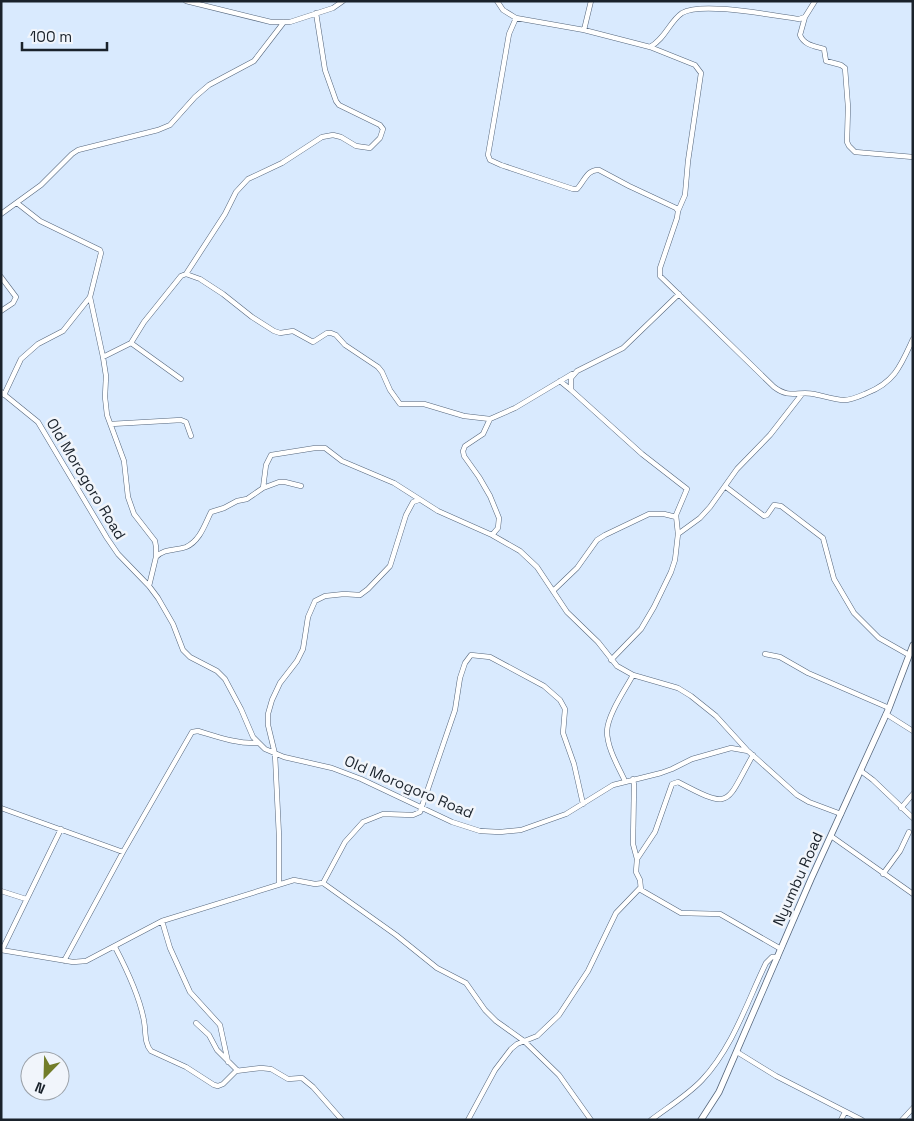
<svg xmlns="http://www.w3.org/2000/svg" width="914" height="1121" font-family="'Space Grotesk',sans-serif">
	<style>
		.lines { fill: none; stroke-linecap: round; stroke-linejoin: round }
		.minor-casing { stroke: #55667c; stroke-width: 5.5 }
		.tertiary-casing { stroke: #55667c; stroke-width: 7 }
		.minor { stroke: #fff; stroke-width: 4.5 }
		.tertiary { stroke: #fff; stroke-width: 5.5 }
		.labels { text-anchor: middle; stroke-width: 5; stroke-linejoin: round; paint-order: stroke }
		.street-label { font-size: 15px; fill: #1a222b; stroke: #f1f5fb }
	</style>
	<rect width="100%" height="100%" fill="#d9eafe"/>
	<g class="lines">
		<defs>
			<path id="minor" d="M186 1 271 22H290L333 8 343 1
				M497 1 503 10 516 18 584 30 650 47C666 38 669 22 682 13 702 1 774 16 799 19L805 17 815 1
				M805 17 800 35C804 45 814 46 824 49L826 61 841 65 845 68 848 107 847 142 849 146 855 152 913 157
				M516 18 509 34 488 155 490 160 501 165 573 189H577C584 182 587 169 599 170L629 186 676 208 678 211 677 218 660 268V276L774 387C790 399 797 391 814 394 824 396 834 400 844 400 852 400 860 396 867 393 895 382 901 365 913 339
				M584 30 591 1
				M650 47 695 65 701 73 688 161 685 195 678 211
				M17 203 40 221 100 250 101 253 90 297 103 357 106 376 105 397 107 415 124 461 128 497 134 514 155 541 156 547V557L149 586
				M1 214 41 185 72 154 78 150 158 130 170 125 195 97 209 85 254 61 284 22
				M186 274 225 214 236 192 248 179 282 163 322 137 333 135 341 137 356 146 370 148 380 138 383 129 380 125 339 105 336 101 325 70 316 13
				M1 277 16 297 13 303 1 311
				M131 343 181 379
				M103 357 131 343 144 322 181 276 186 274 200 279 223 294 252 317 274 331 280 333 293 331 313 342 327 333H331L336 335 345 345 378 367 382 372 390 390 400 404H424L464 416 490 419
				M560 381 571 390
				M1 392 38 422 107 538 118 554 149 586 158 598 173 624 183 650 190 657 217 671 225 679 241 709 253 737 265 749 284 757 332 768 361 779 452 822 480 831 500 832 521 830 566 814 613 785 661 773 672 769 692 759 731 748 748 751 797 795 809 802 841 814
				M4 395 21 359 38 344 63 331 90 297
				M111 424 181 420 186 422 191 436
				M726 487 764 516 767 515 774 505 781 506 823 538 834 579 854 613 879 638 909 655
				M263 488 266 465 271 455 315 448H325L342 461 394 483 438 511 492 535 520 551 537 567 567 612 598 642 617 666 633 675 678 688 691 696 716 716 747 750
				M678 534 700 518 710 507 737 469 770 435 802 394
				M492 535 498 528 499 518 490 496 479 477 464 456 463 451 465 446 483 434 490 419 515 408 572 374
				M156 557C165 548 175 551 186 547 200 541 205 524 211 512L224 508 237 501 247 499 263 488 279 482H285L301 486
				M553 591 577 568 597 540 605 535 649 514H664L676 517
				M765 654 780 657 808 673 889 708
				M611 660 641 629 654 607 671 572 675 560 678 534 676 515 687 489 642 454 571 390V378L577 371 623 348 679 294
				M886 714 913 731
				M861 771 873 780 913 818
				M633 779 634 785 633 844 637 859 636 872 640 880 641 890 681 913 720 914 781 949
				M625 781C618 766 607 748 607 731 608 714 625 690 633 675
				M1 808 123 852
				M901 808 913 794
				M831 836 913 894
				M637 859 655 832 672 784 678 782C733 811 725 804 753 755
				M883 874 900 851 909 832
				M323 883 396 935 437 968 466 983 485 1010 496 1021 524 1041 559 1075 591 1120
				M279 884V836L275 754 268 725V714L272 700 280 683 297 661 303 649 308 617 315 601 325 596 344 594 360 595 368 589 390 566 406 515 413 502 419 500
				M1 891 26 899
				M162 921 170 948 190 992 220 1025 228 1062
				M115 947C126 968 140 998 144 1021 146 1031 144 1043 151 1051L186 1067 214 1085 218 1086 223 1084 236 1071 261 1068 271 1069 288 1079 302 1078 313 1087 342 1120
				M1 950 73 962 86 961 162 921 294 880 315 884 323 883 345 842 363 822 383 814 413 815 420 812 455 710 460 678 465 663 471 655 490 657 544 686 560 700 565 709 563 733 574 764 583 804
				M2 950 61 829
				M64 961 123 852 192 732 198 731C218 737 237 744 258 743
				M196 1023 209 1035 217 1050 238 1071
				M737 1052 776 1076 862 1120
				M468 1120 495 1070 511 1049 517 1044 537 1036 559 1015 588 971 616 913 640 888
				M651 1120C668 1107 688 1095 702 1080 733 1047 747 1002 766 963L772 957H778
				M841 1120 845 1112
				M902 1120 913 1108"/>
			<path id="tertiary" d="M701 1120 719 1092 811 879 889 708 913 645"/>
		</defs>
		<!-- minor casing -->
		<use href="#minor" class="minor-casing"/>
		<!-- tertiary casing -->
		<use href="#tertiary" class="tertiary-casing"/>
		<!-- minor -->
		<use href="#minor" class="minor"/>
		<!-- tertiary -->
		<use href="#tertiary" class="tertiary"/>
	</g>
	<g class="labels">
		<!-- street labels -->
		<g class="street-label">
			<text transform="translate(86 479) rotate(59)" y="5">Old Morogoro Road</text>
			<text transform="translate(409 787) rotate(23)" y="5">Old Morogoro Road</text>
			<text transform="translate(798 879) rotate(-66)" y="5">Nyumbu Road</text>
		</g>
	</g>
	<!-- border -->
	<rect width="914" height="1121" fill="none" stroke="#1a222b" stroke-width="5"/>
	<!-- north arrow -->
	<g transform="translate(45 1076) rotate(203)"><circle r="24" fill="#f1f5fb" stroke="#9ba1a8"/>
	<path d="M0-4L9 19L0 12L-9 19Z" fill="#727d29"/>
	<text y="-8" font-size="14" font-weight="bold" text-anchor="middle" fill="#1a222b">N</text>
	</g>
	<!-- scale -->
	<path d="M22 42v8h85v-8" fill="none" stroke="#1a222b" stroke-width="2.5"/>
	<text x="30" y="42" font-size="15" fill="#1a222b" stroke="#f1f5fb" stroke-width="4" paint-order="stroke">100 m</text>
</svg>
